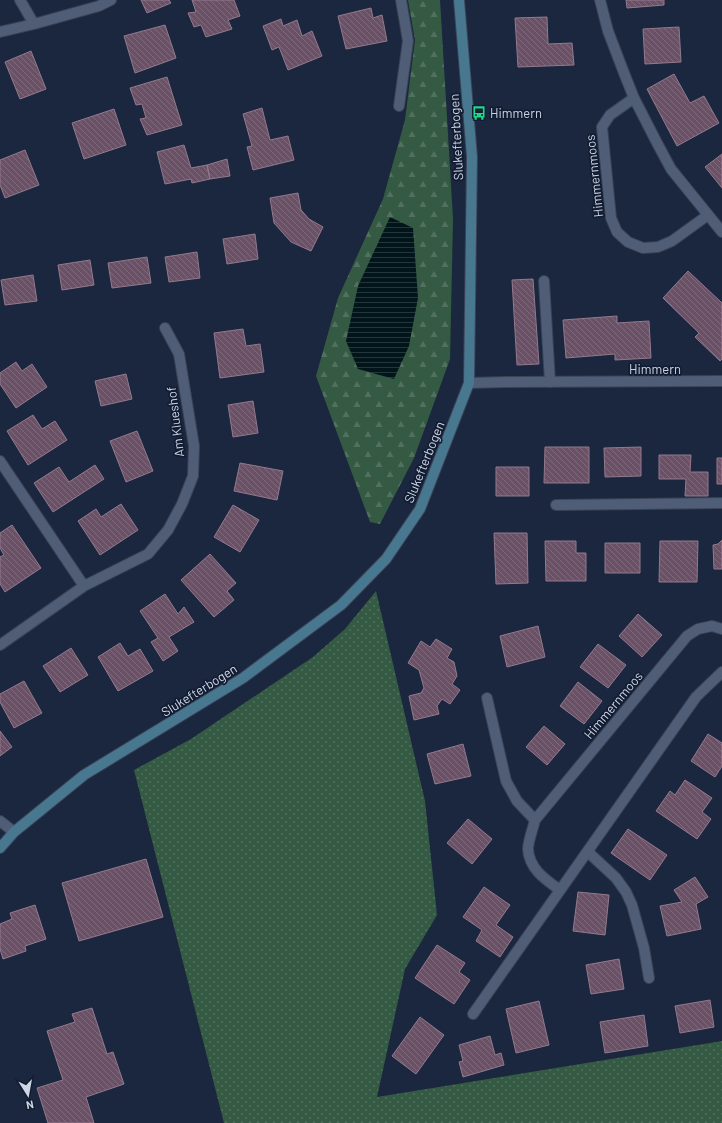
<svg xmlns="http://www.w3.org/2000/svg" width="722" height="1123" font-family="Barlow,sans-serif">
	<style>
		.grass { fill: url(#grass-dots) }
		.forest { fill: url(#forest-firs) }
		.water { fill: url(#water-rules) }
		.building { fill: url(#building-back-hatch); stroke: #94798e }
		.lines { fill: none; stroke-linecap: round; stroke-linejoin: round }
		.lane-casing { stroke: #3a4356; stroke-width: 12 }
		.street-casing { stroke: #3a4356; stroke-width: 12 }
		.secondary-casing { stroke: #3a4356; stroke-width: 12 }
		.lane { stroke: #4f5d77; stroke-width: 10 }
		.street { stroke: #4f5d77; stroke-width: 10 }
		.secondary { stroke: #487790; stroke-width: 10 }
		.labels { text-anchor: middle; stroke-width: 3.5; stroke-linejoin: round; paint-order: stroke }
		.poi-label { font-size: 13px; fill: #ced6e5; stroke: #121d33; text-anchor: start }
		.street-label { font-size: 13px; fill: #ced6e5; stroke: #121d33 }
	</style>
	<defs>
		<pattern id="grass-dots" width="8" height="8" patternUnits="userSpaceOnUse"><rect width="8" height="8" fill="#355a43"/><path d="M2 2h.1M6 6h.1" fill="none" stroke="#51715e" stroke-width="1.8" stroke-linecap="round"/></pattern>
		<pattern id="forest-firs" width="22" height="20" patternUnits="userSpaceOnUse"><rect width="22" height="20" fill="#355a43"/><path d="M5 1l3.5 6h-7zM16 11l3.5 6h-7z" fill="#51715e"/></pattern>
		<pattern id="water-rules" width="6" height="5" patternUnits="userSpaceOnUse"><rect width="6" height="5" fill="#01151a"/><path d="M0 2.5h6" fill="none" stroke="#25363b"/></pattern>
		<pattern id="building-back-hatch" width="6" height="6" patternUnits="userSpaceOnUse"><rect width="6" height="6" fill="#6b5166"/><path d="M-1 5l2 2M0 0l6 6M5-1l2 2" fill="none" stroke="#7f697c"/></pattern>
	</defs>
	<rect width="100%" height="100%" fill="#1b273e"/>
	<!-- grass -->
	<path class="grass" d="M376 591 425 801 437 915 405 969 377 1097 722 1041V1123H224L134 770 191 739 313 657 345 629Z"/>
	<!-- forest -->
	<path class="forest" d="M408 0H440L453 219 450 359 414 458 380 524 370 522 316 376 338 298 383 199 405 120 415 40Z"/>
	<!-- water -->
	<path class="water" d="M390 217 413 228 418 298 409 346 394 379 358 369 346 341 358 286Z"/>
	<!-- building -->
	<path class="building" d="M141 0H169L171 3 147 13Z
		M192 0H234L240 16 228 20 232 29 206 37 201 25 194 27 188 13 196 12Z
		M626 0H664V5L627 8Z
		M371 8 373 18 382 15 387 41 346 49 338 16Z
		M547 17 548 44 572 43 574 65 518 67 515 18Z
		M281 19 283 26 297 20 302 36 312 31 322 56 288 70 279 47 272 50 263 26Z
		M165 25 176 58 135 73 124 36Z
		M679 27 681 62 645 64 643 29Z
		M31 51 46 89 20 99 5 62Z
		M674 74 690 103 704 96 719 123 677 146 647 89Z
		M167 77 182 125 147 135 140 119 146 118 142 104 136 105 130 88Z
		M262 108 270 140 288 136 294 160 253 170 247 147 252 146 243 114Z
		M114 109 126 145 84 159 72 123Z
		M184 145 191 168 207 165 210 179 192 183 191 179 165 184 157 152Z
		M25 150 39 185 5 198 0 185V160Z
		M722 154V188L705 167Z
		M227 159 230 176 210 179 207 165Z
		M298 193 301 210 309 219 323 227 311 251 291 242 274 223 270 198Z
		M255 234 258 259 227 264 223 239Z
		M197 252 200 278 169 282 165 257Z
		M147 257 151 283 112 288 108 263Z
		M90 260 94 285 62 290 58 265Z
		M688 271 722 303V359L720 361 695 337 699 333 663 298Z
		M33 275 37 301 5 305 1 280Z
		M533 279 539 364 517 365 512 280Z
		M617 316V323L649 321 651 358 615 360V354L566 358 563 320Z
		M243 329 246 346 260 344 264 372 220 378 214 333Z
		M16 362 22 371 32 364 47 387 16 408 0 384V373Z
		M126 374 132 399 101 406 95 381Z
		M253 401 258 433 233 437 228 405Z
		M33 415 42 429 55 421 67 440 28 465 7 431Z
		M137 431 153 471 126 482 110 441Z
		M545 447H589V483H544Z
		M641 447V476L605 477 604 448Z
		M659 455H691L690 472H708V496H685L686 479H659Z
		M717 458H722V484H717Z
		M240 463 283 471 277 500 234 491Z
		M95 465 104 479 53 512 34 483 59 467 69 482Z
		M496 467H529V496H496Z
		M121 504 138 530 100 555 78 521 96 509 101 517Z
		M233 505 259 520 240 552 214 537Z
		M12 525 41 568 5 592 0 584V557L4 555 0 548V533Z
		M494 533H527L528 583 496 584Z
		M722 540V569H714L713 545 718 544Z
		M545 541H576V553H586V581H546Z
		M660 541H698L697 582H659Z
		M605 543H640V573H605Z
		M210 554 236 583 227 591 234 600 214 617 181 580Z
		M165 594 178 614 184 607 194 622 169 637 178 651 163 661 151 642 158 638 140 611Z
		M638 614 662 635 642 657 619 636Z
		M538 626 545 657 507 667 500 636Z
		M436 639 452 649 447 658 454 662 457 676 452 684 460 690 450 704 442 699 437 706 439 714 414 720 409 696 421 693 424 688 419 670 408 663 421 641 430 647Z
		M120 643 128 656 140 649 153 671 118 691 98 657Z
		M598 644 626 665 608 688 580 667Z
		M71 648 88 675 60 692 43 666Z
		M24 681 42 713 14 728 0 702V694Z
		M578 682 602 701 584 724 560 706Z
		M544 726 565 744 547 765 526 747Z
		M0 731 12 747 0 756Z
		M708 734 722 743V766L715 777 691 761Z
		M463 744 471 776 435 784 427 754Z
		M685 780 712 798 702 812 711 819 697 839 656 811 670 791 675 795Z
		M468 819 492 839 472 864 447 843Z
		M628 829 667 855 650 880 611 853Z
		M146 859 163 917 79 941 62 883Z
		M695 877 708 897 696 904 701 929 667 936 660 906 682 902 674 890Z
		M484 887 510 905 496 925 513 937 500 957 476 941 482 930 463 917Z
		M578 892 609 895 605 935 573 931Z
		M35 905 46 939 25 946 26 951 3 959 0 949V924L12 919 10 913Z
		M437 945 465 963 459 972 470 980 454 1004 415 978Z
		M619 959 624 989 591 994 586 965Z
		M710 1000 714 1027 680 1033 675 1006Z
		M539 1001 549 1045 516 1053 506 1009Z
		M92 1008 107 1054 113 1052 124 1084 86 1097 94 1123H48L37 1088 63 1080 47 1031 75 1022 72 1014Z
		M644 1015 648 1046 605 1053 600 1022Z
		M420 1017 444 1035 416 1074 392 1056Z
		M490 1036 495 1055 501 1053 504 1065 463 1077 459 1062 463 1061 459 1045Z"/>
	<g class="lines">
		<defs>
			<path id="lane" d="M544 281 550 382"/>
			<path id="street" d="M20 0 34 24
				M600 0 608 31 624 73 634 98 656 141 671 169 722 232
				M0 32 34 24 99 6 111 0
				M634 98 610 115 602 127 611 218 617 232 628 242 643 248 658 247 672 241 708 215
				M399 106 408 41 401 0
				M469 383 506 382 722 381
				M0 461 84 586
				M556 505 722 503
				M0 645 84 586 148 554 168 530 182 504 193 476 194 446 179 354 165 328
				M487 698 506 781 517 801 535 820
				M0 821 14 832
				M588 852 616 878 626 892 632 905 644 948 649 978
				M560 890C546 880 529 869 528 849 528 842 533 828 535 820L687 636 698 629 712 626 722 629
				M473 1014 696 697 722 672"/>
			<path id="secondary" d="M0 848 14 832 84 775 243 678 341 605 386 559 420 509 469 383 472 157 459 0"/>
		</defs>
		<!-- lane casing -->
		<use href="#lane" class="lane-casing"/>
		<!-- street casing -->
		<use href="#street" class="street-casing"/>
		<!-- secondary casing -->
		<use href="#secondary" class="secondary-casing"/>
		<!-- lane -->
		<use href="#lane" class="lane"/>
		<!-- street -->
		<use href="#street" class="street"/>
		<!-- secondary -->
		<use href="#secondary" class="secondary"/>
	</g>
	<!-- icons -->
	<defs>
		<symbol id="bus-bare" viewBox="-9 -9 18 18"><path d="M-5-6H5V4H4V6H2V4H-2V6H-4V4H-5ZM-3.5-4V0h7V-4ZM-3.5 1.2v1.5H-2V1.2ZM2 1.2v1.5H3.5V1.2Z" fill="#20d887" stroke="#121d33" stroke-width="2.5" paint-order="stroke"/></symbol>
	</defs>
	<g fill-rule="evenodd">
		<use href="#bus-bare" x="469" y="103" width="20" height="20"/>
	</g>
	<g class="labels">
		<!-- poi labels -->
		<g class="poi-label">
			<text x="490" y="118">Himmern</text>
		</g>
		<!-- street labels -->
		<g class="street-label">
			<text transform="translate(456 137) rotate(-93)" y="5">Slukefterbogen</text>
			<text transform="translate(594 176) rotate(-96)" y="5">Himmernmoos</text>
			<text x="655" y="374">Himmern</text>
			<text transform="translate(175 422) rotate(-97)" y="5">Am Klueshof</text>
			<text transform="translate(424 462) rotate(-68)" y="5">Slukefterbogen</text>
			<text transform="translate(199 690) rotate(-32)" y="5">Slukefterbogen</text>
			<text transform="translate(613 705) rotate(-50)" y="5">Himmernmoos</text>
		</g>
	</g>
	<!-- north arrow -->
	<g transform="translate(28 1095) rotate(169)" stroke="#121d33" stroke-width="3" paint-order="stroke">
	<path d="M0-3L7 15L0 10L-7 15Z" fill="#ced6e5"/>
	<text y="-6" font-size="11" font-weight="bold" text-anchor="middle" fill="#ced6e5">N</text>
	</g>
</svg>
